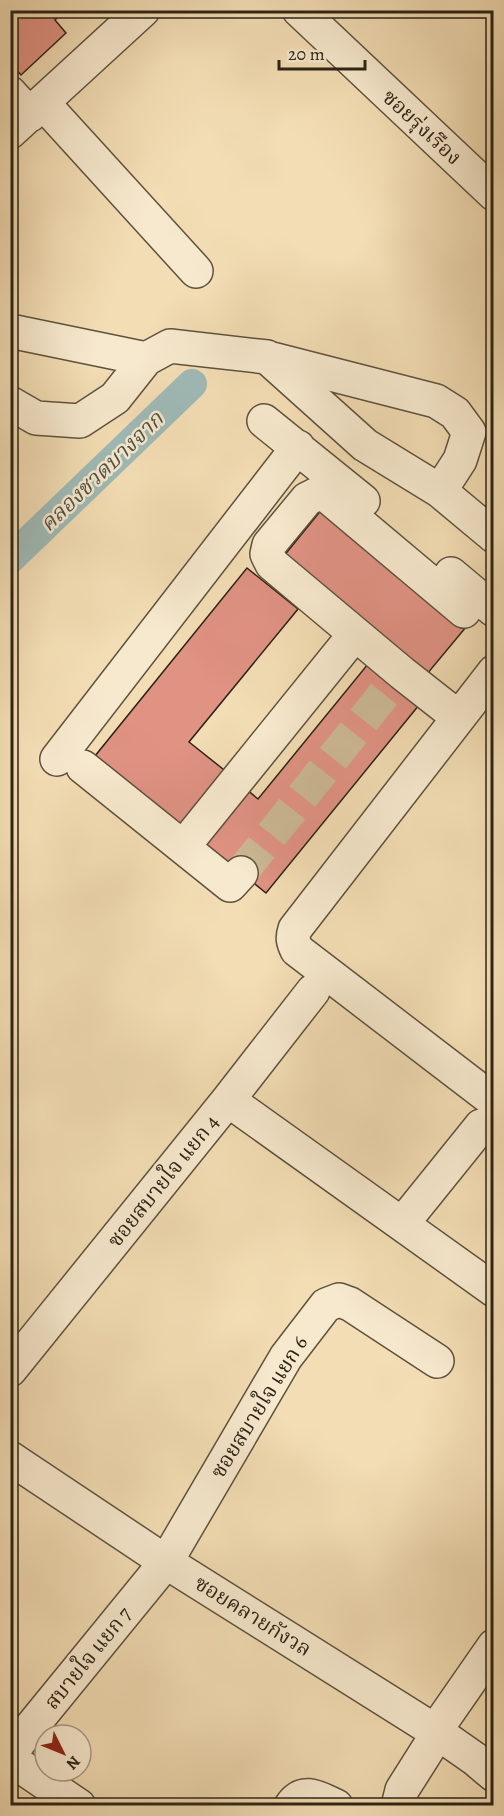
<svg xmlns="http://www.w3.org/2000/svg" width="504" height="1816" font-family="Alegreya,'Noto Serif Thai',serif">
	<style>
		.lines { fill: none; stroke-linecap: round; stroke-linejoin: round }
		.canal { stroke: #9fbab7; stroke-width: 30 }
		.building { fill: #e09283; stroke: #2c2317; stroke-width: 1.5 }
		.minor-tunnel { stroke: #cbb895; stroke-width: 33; stroke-dasharray: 33 16; stroke-linecap: butt }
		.minor-casing { stroke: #5e523e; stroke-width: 36 }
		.minor { stroke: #f7e9ce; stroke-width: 33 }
		.labels { text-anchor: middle; stroke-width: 5; stroke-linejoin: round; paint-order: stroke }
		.street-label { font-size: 21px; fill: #2c2317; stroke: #f7e9ce }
		.water-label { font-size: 22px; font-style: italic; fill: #4e5047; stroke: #f7e9ce }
	</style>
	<rect width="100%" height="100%" fill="#f3ddb4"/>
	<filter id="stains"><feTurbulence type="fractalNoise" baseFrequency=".00333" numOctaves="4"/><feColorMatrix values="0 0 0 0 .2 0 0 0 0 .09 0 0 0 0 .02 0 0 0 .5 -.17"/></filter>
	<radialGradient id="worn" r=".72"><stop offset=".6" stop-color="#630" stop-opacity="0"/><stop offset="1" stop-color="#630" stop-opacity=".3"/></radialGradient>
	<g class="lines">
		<!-- canal -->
		<path class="canal" d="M10 559 192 384"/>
	</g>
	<!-- building -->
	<path class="building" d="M10 10H65L55 20 66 33 21 75 10 63Z
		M327 503 471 621 427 674 283 557Z
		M247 568 298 609 189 742 233 777 188 832 95 756Z
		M368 664 419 705 266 893 197 837 240 784 258 799Z"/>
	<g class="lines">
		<!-- minor-tunnel -->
		<path class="minor-tunnel" d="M241 873 393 683"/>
		<defs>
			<path id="minor" d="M299 10 494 194
				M10 93 30 115
				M43 103 196 271
				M10 132 143 10
				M10 331 146 359 170 346 267 357 365 445 440 491 494 536
				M272 359 436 401 455 413 469 432 460 460 440 491
				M10 403 36 418 80 421 115 398 146 359
				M264 421 363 501
				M451 574 494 610
				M494 672 295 929C292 938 293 942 297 950L494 1101
				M458 717 402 673 272 564 267 554 269 545 307 499 317 494 326 495 464 611
				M57 759 298 447
				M83 767 230 885 241 873
				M183 847 355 634
				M228 1100 494 1290
				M402 1224 481 1126
				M10 1370 228 1100 313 991
				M10 1458 166 1562 435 1731 475 1759 494 1775
				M435 1731 494 1646
				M10 1753 166 1562 286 1357 326 1305 339 1300 350 1304 437 1361
				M10 1759 79 1806
				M291 1806C304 1787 320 1799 336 1806
				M398 1806 402 1790 438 1733"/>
		</defs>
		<!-- minor casing -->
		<use href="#minor" class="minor-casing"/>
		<!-- minor -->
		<use href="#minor" class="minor"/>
	</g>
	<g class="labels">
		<!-- street labels -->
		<g class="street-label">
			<text transform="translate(422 127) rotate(43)" y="7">ซอยรุ่งเรือง</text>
			<text transform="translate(163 1181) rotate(-51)" y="7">ซอยสบายใจ แยก 4</text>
			<text transform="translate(259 1407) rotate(-58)" y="7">ซอยสบายใจ แยก 6</text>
			<text transform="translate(253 1616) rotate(32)" y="7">ซอยคลายกังวล</text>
			<text transform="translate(88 1658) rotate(-51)" y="7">สบายใจ แยก 7</text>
		</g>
		<!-- water labels -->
		<g class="water-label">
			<text transform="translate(101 471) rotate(-44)" y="8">คลองชวดบางจาก</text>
		</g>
	</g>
	<!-- margin -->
	<rect width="504" height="1816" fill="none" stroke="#f3ddb4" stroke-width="36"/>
	<rect x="12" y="12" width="480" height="1792" fill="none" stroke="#2c2317" stroke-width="3"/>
	<rect x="18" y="18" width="468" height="1780" fill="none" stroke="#2c2317" stroke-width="1.5"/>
	<!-- north arrow -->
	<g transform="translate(63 1753) rotate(133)"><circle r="28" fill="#f7e9ce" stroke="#a69a85" stroke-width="1.5"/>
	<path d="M0-4.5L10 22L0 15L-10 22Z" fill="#8f2418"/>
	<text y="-9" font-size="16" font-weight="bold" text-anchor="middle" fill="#2c2317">N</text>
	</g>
	<!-- scale -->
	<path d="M279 60v9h86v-9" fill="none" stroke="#2c2317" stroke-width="3"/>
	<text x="288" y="60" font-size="18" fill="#2c2317" stroke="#f7e9ce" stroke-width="4.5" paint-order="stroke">20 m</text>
	<rect width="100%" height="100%" filter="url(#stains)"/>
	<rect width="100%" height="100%" fill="url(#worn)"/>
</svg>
